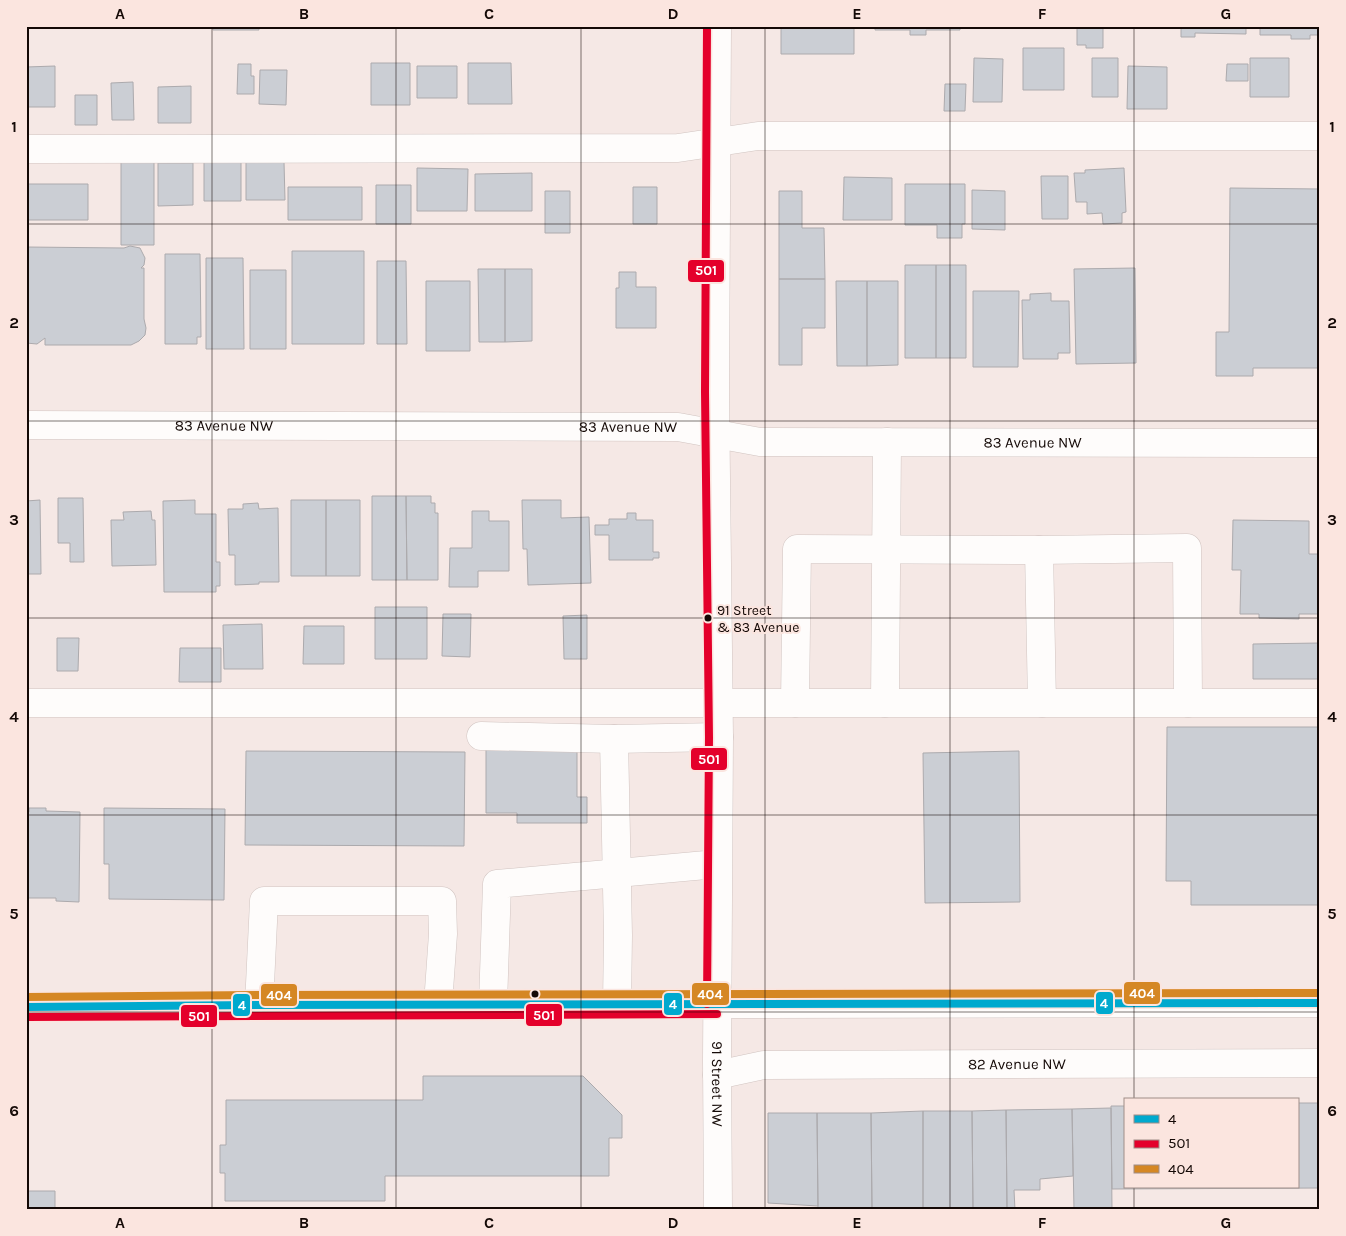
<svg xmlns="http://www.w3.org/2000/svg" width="1346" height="1236" font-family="Karla,sans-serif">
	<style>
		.building { fill: #cbced4; stroke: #acaaad }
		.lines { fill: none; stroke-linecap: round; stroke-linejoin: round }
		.minor-casing { stroke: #d1c4c1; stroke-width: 29 }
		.major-casing { stroke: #d1c4c1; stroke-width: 29 }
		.minor { stroke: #fefcfb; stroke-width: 28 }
		.major { stroke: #fefcfb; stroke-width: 28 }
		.bus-1-casing { stroke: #fbe5df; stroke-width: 11 }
		.bus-2-casing { stroke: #fbe5df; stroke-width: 11 }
		.bus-3-casing { stroke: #fbe5df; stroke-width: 11 }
		.bus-1 { stroke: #00a9ce; stroke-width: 8 }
		.bus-2 { stroke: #e4002b; stroke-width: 8 }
		.bus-3 { stroke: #d58724; stroke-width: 8 }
		.grid { fill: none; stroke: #140906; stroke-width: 1; stroke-opacity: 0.55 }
		.bus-dot { fill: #140906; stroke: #fbe5df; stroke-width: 2 }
		.labels { text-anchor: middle; stroke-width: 4; stroke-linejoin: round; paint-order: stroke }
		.bus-label { font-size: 14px; fill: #140906; stroke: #fbe5df; text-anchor: start }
		.street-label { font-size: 15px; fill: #140906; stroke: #fbe5df }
		.line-badge { stroke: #fbe5df; stroke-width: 2 }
		.badge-label { font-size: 14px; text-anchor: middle; font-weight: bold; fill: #fff }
		.neatline { fill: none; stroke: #140906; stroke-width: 2 }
		.grid-label { font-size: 16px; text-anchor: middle; font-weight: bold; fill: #140906 }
	</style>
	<rect width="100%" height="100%" fill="#f5e8e5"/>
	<!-- building -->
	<path class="building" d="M213 26H259V30H213Z
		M781 26H854V54H781Z
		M875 26H960V30H926V35H910V30H875Z
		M1077 26H1123V27H1103V48H1086V45H1077Z
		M1181 26H1246V34L1195 33V37H1181Z
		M1260 26H1320V35H1310V39H1291V35H1260Z
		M1023 48H1064V90H1023Z
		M974 58 1003 59 1002 102H973Z
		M1092 58H1118V97H1092Z
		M1250 58H1289V97H1250Z
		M371 63H410V105H371Z
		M468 63H511L512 104H468Z
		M238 64H251V76H254V94H237Z
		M1227 64H1248V81H1226Z
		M55 66V107H26V67Z
		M417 66H457V98H417Z
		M1128 66 1167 67V109H1127Z
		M260 70H287L286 105 259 104Z
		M133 82 134 120H112L111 83Z
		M945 84H966L965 111H944Z
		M191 86V123H158V87Z
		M75 95H97V125H75Z
		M121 161H154V245H121Z
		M204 161H241V201H204Z
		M246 162H284L285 200H246Z
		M158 163H193V205L158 206Z
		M417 168 468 169 467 211H417Z
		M1124 168 1126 212 1122 213V223L1103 224 1102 213 1087 214V202H1076L1074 173H1085V170Z
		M532 173V211H475V174Z
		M1041 176H1068V219H1042Z
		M844 177 892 178V220H843Z
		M26 184H88V220H26Z
		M905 184H965V224H962V238H937V225H905Z
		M376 185H411V224H376Z
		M288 187H362V220H288Z
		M633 187H657V224H633Z
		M1230 188 1320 189V368H1253V376H1216V332H1229Z
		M972 190 1005 191V230L972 229Z
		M545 191H570V233H545Z
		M779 191H802V228H824L825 279H779Z
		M130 246 140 248 145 258 144 265 141 268H144V319L146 328 145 335 139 341 131 345H45V338L37 344 26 343V247L124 248Z
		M292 251H364V344H292Z
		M165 254H200L201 337H197V344H165Z
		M206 258H243L244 349H206Z
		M377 261H406L407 344H377Z
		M905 265H936V358H905Z
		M936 265H966V358H936Z
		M1135 268 1136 363 1076 364 1074 269Z
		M478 269H505V342H479Z
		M505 269H532V341L505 342Z
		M250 270H286V349H250Z
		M619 272H636V287H656V328H616V288H619Z
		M779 279H825V328H802V365H779Z
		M426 281H470V351H426Z
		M836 281H867V366H837Z
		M867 281H898V365L867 366Z
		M973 291H1019L1018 367H973Z
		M1051 293V301H1069L1070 353H1058V359H1023L1022 300H1030V294Z
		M372 496H406L407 580H372Z
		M406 496H431V503H435V513H438V580H407Z
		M58 498H83L84 562H70V543H58Z
		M40 500 41 574H26V501Z
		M195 500V514H216V562H220V586H216V592H164L163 501Z
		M291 500H326V576H291Z
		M326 500H360V576H326Z
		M522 500H561V518L589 517 591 583 528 585 527 549H523Z
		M258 503 259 509 278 508 279 582H259V584L235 585V555H229L228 509H243V504Z
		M151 511 152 520H155L156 565 112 566 111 520H124L123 512Z
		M472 511H489V521H509V571H478V587H449L450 548H472Z
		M627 513H636V520H653V552H659V558H653V560H609V535H595V525H609V519H627Z
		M1233 520 1309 521V554H1320V614H1299V619L1259 618V614H1240L1241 570H1232Z
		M375 607H427V659H375Z
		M443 614H471L470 657 442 656Z
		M587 615V659H564L563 616Z
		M262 624 263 669H224L223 625Z
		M304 626H344V664H303Z
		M57 638H79L78 671H57Z
		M1320 643V679H1253V644Z
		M180 648H221V682H179Z
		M1167 727H1320V905H1191V881H1166Z
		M486 749H577V797H587V823H517V813H486Z
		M246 751 465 752 464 846 245 845Z
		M1019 751 1020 902 925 903 923 753Z
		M29 808H46V811L80 812 79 902 56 901V898H26V812H29Z
		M104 808 225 809 224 900 109 899V864H104Z
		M423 1076H583L622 1115V1138H609V1176H385V1201H225V1173H220V1145H226V1100H423Z
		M1297 1103H1320V1188L1112 1189 1111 1106H1125V1187H1297Z
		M1111 1108 1112 1210H1074L1072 1109Z
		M1072 1109 1073 1176 1040 1179V1190H1014L1015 1210H1007L1006 1110Z
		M1006 1110 1007 1210H973L972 1111Z
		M923 1111H972L973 1210H923Z
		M923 1111V1210H872L871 1113Z
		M768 1113H817L818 1206 768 1203Z
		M817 1113H871L872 1210H818Z
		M26 1191H55V1210H26Z"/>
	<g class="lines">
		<defs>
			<g id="minor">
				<path id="s1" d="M717 26 715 392 719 737 717 1061 718 1210"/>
				<path d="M26 149 678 148 758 136H1320"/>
				<path id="s2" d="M26 425 678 427 760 442 1320 443"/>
				<path d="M1039 550 1042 703"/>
				<path d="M26 703H1320"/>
				<path d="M795 703 797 549 1039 550 1187 548 1188 703"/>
				<path d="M885 703 887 442"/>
				<path d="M481 736 614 739"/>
				<path d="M493 1004 497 884 717 864"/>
				<path d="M617 1004 618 935 614 739 719 737"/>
				<path d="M259 1005 264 901H442L443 934 438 1004"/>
				<path id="s3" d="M717 1075 764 1065 1320 1063"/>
			</g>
			<path id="major" d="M26 1007 259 1005 1320 1003"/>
		</defs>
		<!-- minor casing -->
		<use href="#minor" class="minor-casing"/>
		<!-- major casing -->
		<use href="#major" class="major-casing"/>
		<!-- minor -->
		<use href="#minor" class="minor"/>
		<!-- major -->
		<use href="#major" class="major"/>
		<defs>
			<path id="bus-1" d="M26 1007 259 1005 1320 1003"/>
			<path id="bus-2" d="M707 26 705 392 709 737 707 1004
				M26 1017 717 1014"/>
			<path id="bus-3" d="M26 997 259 995 1320 993"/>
		</defs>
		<!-- bus-1 casing -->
		<use href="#bus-1" class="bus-1-casing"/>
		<!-- bus-2 casing -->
		<use href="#bus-2" class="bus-2-casing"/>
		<!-- bus-3 casing -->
		<use href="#bus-3" class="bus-3-casing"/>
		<!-- bus-1 -->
		<use href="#bus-1" class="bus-1"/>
		<!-- bus-2 -->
		<use href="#bus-2" class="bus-2"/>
		<!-- bus-3 -->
		<use href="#bus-3" class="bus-3"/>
	</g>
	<!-- grid -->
	<path class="grid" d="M212 26V1210M396 26V1210M581 26V1210M765 26V1210M950 26V1210M1134 26V1100M26 224H1320M26 421H1320M26 618H1320M26 815H1320M26 1012H1320M1134 1187V1210"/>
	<!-- markers -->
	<g class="bus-dot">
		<circle cx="708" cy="618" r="4.5"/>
		<circle cx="535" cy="994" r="4.5"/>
	</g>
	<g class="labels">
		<!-- bus labels -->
		<g class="bus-label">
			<text x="717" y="615">91 Street<tspan x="717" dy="17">&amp; 83 Avenue</tspan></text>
		</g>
		<!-- street labels -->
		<g class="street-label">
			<text dy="5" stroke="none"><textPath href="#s2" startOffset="198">83 Avenue NW</textPath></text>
			<text dy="5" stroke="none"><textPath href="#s2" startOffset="602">83 Avenue NW</textPath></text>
			<text dy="5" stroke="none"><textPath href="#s2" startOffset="1008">83 Avenue NW</textPath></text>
			<text dy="5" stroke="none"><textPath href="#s3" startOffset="301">82 Avenue NW</textPath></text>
			<text dy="5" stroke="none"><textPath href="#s1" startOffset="1058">91 Street NW</textPath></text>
		</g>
	</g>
	<g class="line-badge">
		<rect x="687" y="259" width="38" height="24" rx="5" fill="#e4002b"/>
		<rect x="690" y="747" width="38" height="24" rx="5" fill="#e4002b"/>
		<rect x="1123" y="981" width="38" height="24" rx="5" fill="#d58724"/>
		<rect x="691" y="982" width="39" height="24" rx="5" fill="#d58724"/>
		<rect x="260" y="983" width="38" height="24" rx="5" fill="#d58724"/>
		<rect x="1095" y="991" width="19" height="24" rx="5" fill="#00a9ce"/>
		<rect x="663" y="992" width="20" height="24" rx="5" fill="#00a9ce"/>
		<rect x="232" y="993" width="19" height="24" rx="5" fill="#00a9ce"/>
		<rect x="525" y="1003" width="38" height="24" rx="5" fill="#e4002b"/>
		<rect x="180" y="1004" width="38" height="24" rx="5" fill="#e4002b"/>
	</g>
	<g class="badge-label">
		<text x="706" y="275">501</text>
		<text x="709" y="764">501</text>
		<text x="1142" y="998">404</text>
		<text x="710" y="999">404</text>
		<text x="279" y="1000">404</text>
		<text x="1104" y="1008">4</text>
		<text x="673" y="1009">4</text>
		<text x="242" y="1010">4</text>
		<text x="544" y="1020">501</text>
		<text x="199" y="1021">501</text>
	</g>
	<!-- border -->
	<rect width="1346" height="1236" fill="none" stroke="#fbe5df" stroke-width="55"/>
	<!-- legend -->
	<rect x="1124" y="1098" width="175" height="90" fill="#fbe5df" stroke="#9f8d88"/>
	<rect x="1134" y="1115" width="25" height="8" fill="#00a9ce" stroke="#9f8d88"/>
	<text x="1168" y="1124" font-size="15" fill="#140906">4</text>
	<rect x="1134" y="1140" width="25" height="8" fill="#e4002b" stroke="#9f8d88"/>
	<text x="1168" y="1148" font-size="15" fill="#140906">501</text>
	<rect x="1134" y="1165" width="25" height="8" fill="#d58724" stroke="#9f8d88"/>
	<text x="1168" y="1174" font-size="15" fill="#140906">404</text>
	<rect x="28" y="28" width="1290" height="1180" class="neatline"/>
	<g class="grid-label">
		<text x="120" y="19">A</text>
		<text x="304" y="19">B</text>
		<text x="489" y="19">C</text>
		<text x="673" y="19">D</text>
		<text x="857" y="19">E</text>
		<text x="1042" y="19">F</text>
		<text x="1226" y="19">G</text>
		<text x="14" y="132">1</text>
		<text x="1332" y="132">1</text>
		<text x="14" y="328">2</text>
		<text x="1332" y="328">2</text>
		<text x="14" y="525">3</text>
		<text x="1332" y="525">3</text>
		<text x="14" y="722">4</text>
		<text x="1332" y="722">4</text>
		<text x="14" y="919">5</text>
		<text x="1332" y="919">5</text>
		<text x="14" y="1116">6</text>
		<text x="1332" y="1116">6</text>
		<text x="120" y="1228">A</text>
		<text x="304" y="1228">B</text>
		<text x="489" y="1228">C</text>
		<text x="673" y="1228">D</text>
		<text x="857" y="1228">E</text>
		<text x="1042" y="1228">F</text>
		<text x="1226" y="1228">G</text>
	</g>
</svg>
